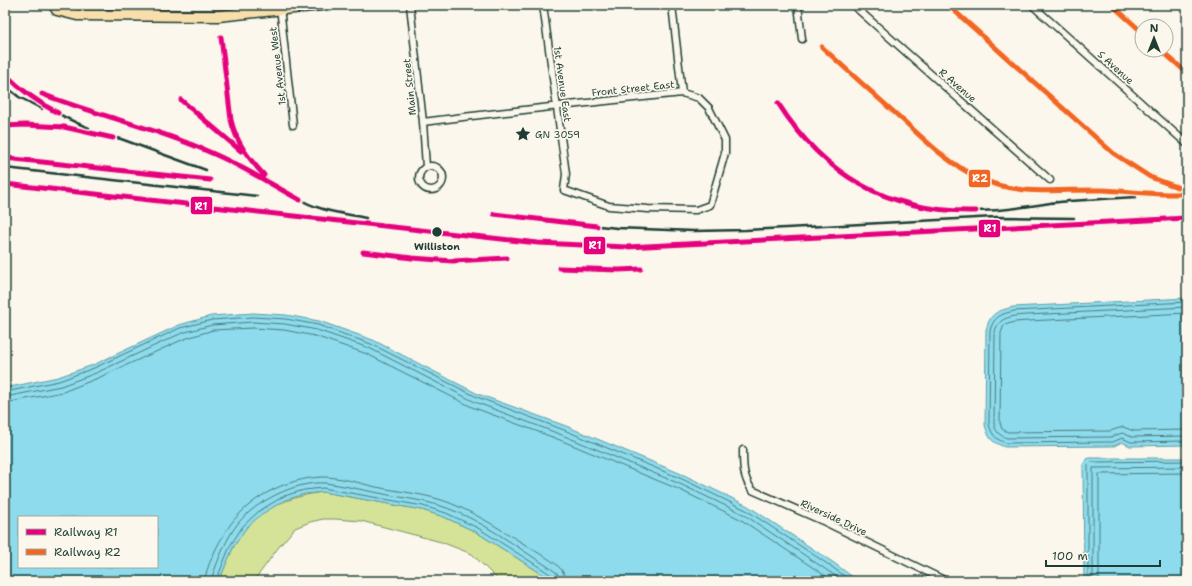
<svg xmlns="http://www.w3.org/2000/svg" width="1192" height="586" font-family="'Shantell Sans',sans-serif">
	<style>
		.green { fill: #d4e397; stroke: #7a9066 }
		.water { fill: #8ddbec; stroke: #619ca2; fill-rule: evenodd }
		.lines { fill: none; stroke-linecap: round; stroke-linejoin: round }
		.shore { stroke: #4b7c7e; stroke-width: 1 }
		.street-casing { stroke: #1f3d34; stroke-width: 9 }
		.primary-casing { stroke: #1f3d34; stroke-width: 13 }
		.street { stroke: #fbf7ec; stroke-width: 6 }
		.primary { stroke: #f8deab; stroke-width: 10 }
		.rail { stroke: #1f3d34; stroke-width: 2.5 }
		.rail-1-casing { stroke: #fbf7ec; stroke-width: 8 }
		.rail-2-casing { stroke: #fbf7ec; stroke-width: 8 }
		.rail-1 { stroke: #e5007d; stroke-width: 5 }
		.rail-2 { stroke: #f26522; stroke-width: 5 }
		.stop-dot { fill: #1f3d34; stroke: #fbf7ec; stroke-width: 1.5 }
		.labels { text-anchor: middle; stroke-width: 3.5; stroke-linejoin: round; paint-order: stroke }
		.street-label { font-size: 10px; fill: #1f3d34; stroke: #fbf7ec }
		.poi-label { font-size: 10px; fill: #1f3d34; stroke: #fbf7ec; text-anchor: start }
		.stop-label { font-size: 10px; font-weight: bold; fill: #1f3d34; stroke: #fbf7ec }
		.line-badge { stroke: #fbf7ec; stroke-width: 1.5 }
		.badge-label { font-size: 11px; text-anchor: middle; font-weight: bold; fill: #fff }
	</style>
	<rect width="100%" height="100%" fill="#fbf7ec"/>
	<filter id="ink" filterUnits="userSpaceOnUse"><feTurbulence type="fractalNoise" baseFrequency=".025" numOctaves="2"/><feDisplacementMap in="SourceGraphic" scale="8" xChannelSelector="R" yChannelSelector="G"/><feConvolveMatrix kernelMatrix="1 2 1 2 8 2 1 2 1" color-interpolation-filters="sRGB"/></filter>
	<g filter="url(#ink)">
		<!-- green -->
		<path class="green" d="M323 492 422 510 444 517 476 532 553 581H499L472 554 441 542 392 529 361 521 335 519H323L310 522 295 528 278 548 254 581H219C227 563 233 543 246 528 266 505 294 496 323 492Z"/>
		<!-- water -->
		<path class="water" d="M1187 298V445L1130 446 1122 442 1114 446 1005 447C991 442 989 439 985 425L986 330C990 313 997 311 1013 307Z
			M253 313 286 315 319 321 373 340 478 394 566 426 684 475 748 506 834 563 858 581H553L476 532 444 517 422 510 323 492 305 494 285 500 262 514 246 528 233 548 219 581H5V388L58 377 93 365 179 325 211 316ZM19 517H157V567H19Z
			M1088 458H1187V581H1084L1083 464Z"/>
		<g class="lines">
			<!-- shore -->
			<path class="shore" d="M1187 302 1014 311C1001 314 993 317 990 331L989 424C992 435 995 439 1006 443L1113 442 1122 438 1131 442 1187 441
				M1187 307 1027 315C1014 316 998 316 995 332L994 424C996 432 999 435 1007 438L1111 437 1122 433 1132 437 1187 436
				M1187 313 1028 321 1015 322 1004 325 1001 333 1000 423 1002 429 1008 432 1110 431 1123 427 1134 431 1187 430
				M5 392 59 381 94 368 180 328 212 320 253 317 286 319 318 325 371 344 477 397 564 430 682 479 746 510 832 567 851 581
				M5 397 61 386 96 373 182 333 212 325 253 322 285 324 317 330 369 348 475 402 562 435 680 484 743 514 843 581
				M5 403 63 392 98 378 184 339 213 330 253 328 284 330 315 336 367 354 472 407 560 440 678 489 740 519 833 581
				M205 581C205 568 219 542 226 531 246 499 285 478 323 477 340 477 359 483 376 487 401 492 427 494 450 503 480 515 506 533 532 549 544 557 565 565 566 581
				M211 581 212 577C219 558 226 538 239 522 257 501 296 481 325 483 343 485 361 490 379 493 401 498 425 500 447 508 483 521 515 546 547 566L557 573 560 581
				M216 581 230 546 243 526 259 511 284 496 304 490 323 488 423 506 446 513 478 528 544 570 554 577 555 581
				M1088 581V465L1091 462 1187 461
				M1093 581V468L1187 467
				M1099 581V474L1187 473"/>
			<defs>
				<path id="street" d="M153 5 154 16
					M410 5 423 122 426 167
					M672 5 682 93
					M798 5 802 39
					M853 5 1050 180
					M1032 5 1187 144
					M280 7 293 125
					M423 122C509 111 596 102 682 93L699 98 709 108 725 140V153L710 205 696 210 648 209 609 206 564 190 566 174 543 5
					M419 178a12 12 0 1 1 24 0a12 12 0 1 1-24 0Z
					M743 450C743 466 743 477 752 490L825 522 946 581"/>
				<path id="primary" d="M54 5 57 10 77 15 218 16 322 5"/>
			</defs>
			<!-- street casing -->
			<use href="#street" class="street-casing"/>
			<!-- primary casing -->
			<use href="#primary" class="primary-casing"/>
			<!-- street -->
			<use href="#street" class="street"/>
			<!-- primary -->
			<use href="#primary" class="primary"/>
			<!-- rail -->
			<path class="rail" d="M948 5C981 35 1014 65 1047 95 1088 132 1130 180 1187 189
				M1112 5 1142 32
				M221 37 231 120C237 143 250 165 269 180
				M822 47C849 72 877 97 905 122 927 142 949 164 977 177 1017 197 1059 189 1102 190 1129 191 1156 195 1184 194
				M1161 50 1187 73
				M5 74C29 97 58 116 89 128
				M5 86 19 97 42 109
				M42 94C99 116 159 129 214 154 244 167 272 185 300 200
				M181 100 240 150
				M778 103C824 175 885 210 971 211 999 211 1028 207 1056 202
				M5 126 25 125 64 127 121 139 206 170
				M5 158 210 180
				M5 168 257 196
				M5 184 538 243 627 247 1187 218
				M296 197C317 211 342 213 366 218
				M1050 203 1069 201 1136 197
				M494 214 617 228 694 231 746 230 995 217 1074 218
				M363 252 412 258 453 261 507 258
				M559 268 619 270 641 269"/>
			<defs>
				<path id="rail-1" d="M221 37 231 120C236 142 249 159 264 175
					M5 74C20 89 39 103 58 113
					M42 94C99 116 159 129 214 154 244 167 272 185 300 200
					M181 100 241 151
					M778 103C824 176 889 213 976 211
					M5 126 25 125 64 127 113 138
					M5 158 210 180
					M5 184 538 243 627 247 1187 218
					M494 214 597 226
					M363 252 412 258 453 261 507 258
					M559 268 619 270 641 269"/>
				<path id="rail-2" d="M948 5 1113 153 1150 177 1177 187
					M1112 5 1142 32
					M822 47C849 72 877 97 905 122 927 142 949 164 977 177 1017 197 1059 189 1102 190 1129 191 1156 195 1184 194
					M1161 50 1187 73"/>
			</defs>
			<!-- rail-1 casing -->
			<use href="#rail-1" class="rail-1-casing"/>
			<!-- rail-2 casing -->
			<use href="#rail-2" class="rail-2-casing"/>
			<!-- rail-1 -->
			<use href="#rail-1" class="rail-1"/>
			<!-- rail-2 -->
			<use href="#rail-2" class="rail-2"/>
		</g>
	</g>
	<!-- icons -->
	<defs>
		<symbol id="sight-bare" viewBox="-9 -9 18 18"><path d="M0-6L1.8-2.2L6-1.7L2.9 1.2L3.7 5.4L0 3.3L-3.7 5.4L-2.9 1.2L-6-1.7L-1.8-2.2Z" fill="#1f3d34" stroke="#fbf7ec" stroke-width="2.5" paint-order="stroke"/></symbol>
	</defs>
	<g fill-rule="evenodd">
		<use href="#sight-bare" x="512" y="123" width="22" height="22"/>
	</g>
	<!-- markers -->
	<circle class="stop-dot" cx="437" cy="232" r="5.5"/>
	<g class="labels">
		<!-- street labels -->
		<g class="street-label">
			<text transform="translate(277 66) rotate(-97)" y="4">1st Avenue West</text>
			<text transform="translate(1116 67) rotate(42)" y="4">S Avenue</text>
			<text transform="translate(563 84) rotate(82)" y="4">1st Avenue East</text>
			<text transform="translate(958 85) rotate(41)" y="4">R Avenue</text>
			<text transform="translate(409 87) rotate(-96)" y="4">Main Street</text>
			<text transform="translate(633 88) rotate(-6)" y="4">Front Street East</text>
			<text transform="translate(834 517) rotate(25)" y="4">Riverside Drive</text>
		</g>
		<!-- poi labels -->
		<g class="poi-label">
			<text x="535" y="138">GN 3059</text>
		</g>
		<!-- stop labels -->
		<g class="stop-label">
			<text x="437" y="250">Williston</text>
		</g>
	</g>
	<g class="line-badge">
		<rect x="968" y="169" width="23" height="19" rx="4" fill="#f26522"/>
		<rect x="190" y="196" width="23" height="19" rx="4" fill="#e5007d"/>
		<rect x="978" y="219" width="23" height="19" rx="4" fill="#e5007d"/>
		<rect x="583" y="236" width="23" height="19" rx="4" fill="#e5007d"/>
	</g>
	<g class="badge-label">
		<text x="980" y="182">R2</text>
		<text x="201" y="210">R1</text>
		<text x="990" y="232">R1</text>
		<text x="595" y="249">R1</text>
	</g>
	<!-- margin -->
	<rect width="1192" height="586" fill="none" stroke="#fbf7ec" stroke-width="20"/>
	<rect x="10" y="10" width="1172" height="566" fill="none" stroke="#1f3d34" stroke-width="1.5" filter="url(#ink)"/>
	<!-- legend -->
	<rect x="18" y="516" width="140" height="52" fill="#fbf7ec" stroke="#a3ada2"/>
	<rect x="26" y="529" width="20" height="6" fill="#e5007d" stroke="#a3ada2"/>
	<text x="54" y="536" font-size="12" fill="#1f3d34">Railway R1</text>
	<rect x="26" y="549" width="20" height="6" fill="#f26522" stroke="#a3ada2"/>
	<text x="54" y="556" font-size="12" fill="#1f3d34">Railway R2</text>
	<!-- north arrow -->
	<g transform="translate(1154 38)"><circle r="19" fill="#fbf7ec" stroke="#a3ada2"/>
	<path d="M0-3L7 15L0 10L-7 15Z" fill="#1f3d34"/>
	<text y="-6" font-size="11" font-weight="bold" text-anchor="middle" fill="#1f3d34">N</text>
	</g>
	<!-- scale -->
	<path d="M1046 560v6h114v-6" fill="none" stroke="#1f3d34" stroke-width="2"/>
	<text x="1052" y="560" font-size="12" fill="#1f3d34" stroke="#fbf7ec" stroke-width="3" paint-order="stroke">100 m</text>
</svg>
